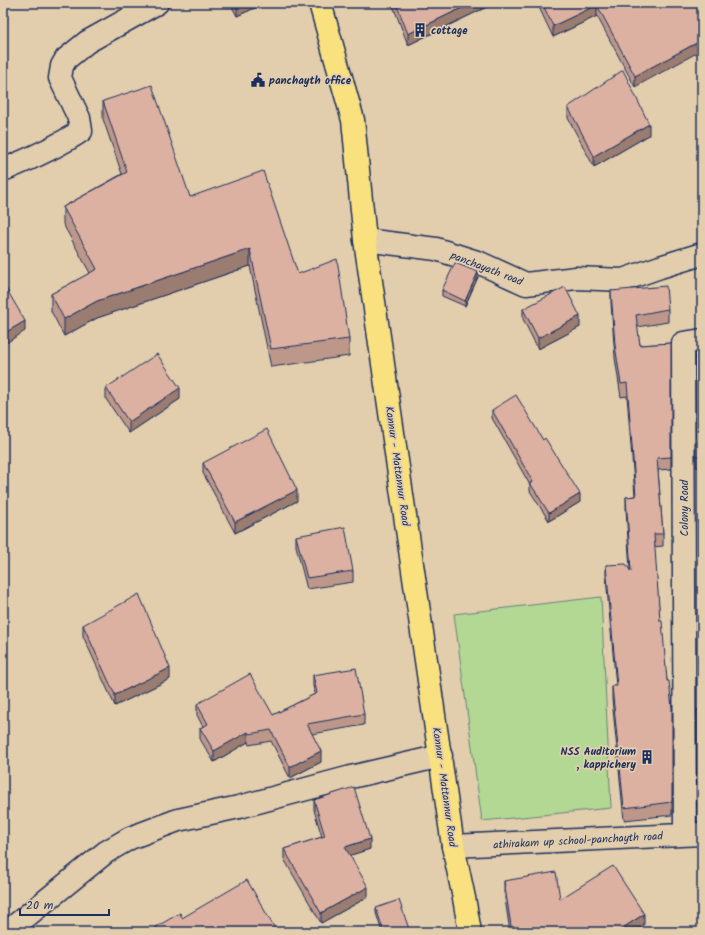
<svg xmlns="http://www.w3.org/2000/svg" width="705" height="935" font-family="Kalam,sans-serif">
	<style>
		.green { fill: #b2d894; stroke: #668479 }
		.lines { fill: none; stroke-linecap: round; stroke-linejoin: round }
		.minor-casing { stroke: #1b2f5e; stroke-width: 25 }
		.major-casing { stroke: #1b2f5e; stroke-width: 25 }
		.minor { stroke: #e2cdac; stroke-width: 22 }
		.major { stroke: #fae180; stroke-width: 22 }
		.wall { fill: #bd988a; stroke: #1b2f5e }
		.shaded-wall { fill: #9a7c71; stroke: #1b2f5e }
		.building { fill: #dcb1a1; stroke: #1b2f5e }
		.labels { text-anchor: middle; stroke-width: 3.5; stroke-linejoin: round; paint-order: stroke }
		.poi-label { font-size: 11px; font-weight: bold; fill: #1b2f5e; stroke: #e2cdac; text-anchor: start }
		.street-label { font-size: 11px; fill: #1b2f5e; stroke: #e2cdac }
	</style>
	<rect width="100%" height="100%" fill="#e2cdac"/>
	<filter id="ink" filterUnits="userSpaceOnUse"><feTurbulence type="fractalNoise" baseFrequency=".025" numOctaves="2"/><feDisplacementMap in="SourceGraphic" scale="8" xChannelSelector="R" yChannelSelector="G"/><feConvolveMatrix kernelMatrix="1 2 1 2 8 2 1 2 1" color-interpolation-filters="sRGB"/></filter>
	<g filter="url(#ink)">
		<!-- green -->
		<path class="green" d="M601 597 611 808 482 821 454 614Z"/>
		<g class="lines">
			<defs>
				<path id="minor" d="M3 170C30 159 57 147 81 131L79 118 60 78 62 66 66 59 87 42 157 3
					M365 240 436 249 480 263 526 284 576 278 623 280 660 267 702 254
					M685 834 683 343 702 340
					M453 846 702 834
					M7 932 106 852 130 838 178 820 239 807 351 777 441 756"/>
				<path id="major" d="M320 3 353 120 365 240 453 846 464 898 470 932"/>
			</defs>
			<!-- minor casing -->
			<use href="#minor" class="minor-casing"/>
			<!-- major casing -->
			<use href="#major" class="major-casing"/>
			<!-- minor -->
			<use href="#minor" class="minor"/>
			<!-- major -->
			<use href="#major" class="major"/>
		</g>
		<!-- wall -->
		<path class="wall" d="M230 3H266L237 16Z
			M392 3H495L408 45Z
			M537 3H702L635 87 597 16 553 37Z
			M103 101 190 197 298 274 349 339V356L271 367 250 266 97 318 64 336 51 311V294L90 273 63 224V207L122 174 103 119Z
			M568 107 649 135 594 167 568 118Z
			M478 277 465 306 442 296V290Z
			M611 291 668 309V322L637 327 640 345 671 343V469L658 470 663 534V546L654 547 660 621 667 681 672 708V815L624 820 612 699V686H616L606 578V565L630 570 626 509V497L635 496 627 396 621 397 615 358 611 303Z
			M523 309 580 327 538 349 523 319Z
			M702 351V467H696V362Z
			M106 388 180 399 129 433 106 399Z
			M492 410 543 440 580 502 549 521 530 491V485L492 418Z
			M203 463 297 501 235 533 203 473Z
			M296 536 353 571V582L307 589 296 546Z
			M83 625 170 679 115 706 83 636Z
			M313 675 364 714V725L312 734 321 762 290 778 271 741 249 745 248 742 214 762 200 739V728L203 727 197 715V704L273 715 315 694 313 686Z
			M702 709V805H697V710Z
			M314 800 370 849 350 855 368 897 321 923 284 859V849L322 837 314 810Z
			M504 881 560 899 644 925 633 932H510L504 892Z
			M376 908 410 932H382L376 913Z
			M182 918 277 932H156V927Z"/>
		<!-- shaded-wall -->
		<path class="shaded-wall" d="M242 3H266L237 16V6Z
			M472 3H495L408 45V34Z
			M597 5V16L553 37V26Z
			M702 40V50L635 87V76Z
			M649 124V135L594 167V156Z
			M250 249V266L97 318 64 336V319L97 301Z
			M478 272V277L465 306V301Z
			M580 316V327L538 349V338Z
			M25 321V331L3 345V334Z
			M180 388V399L129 433V422Z
			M297 490V501L235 533V522Z
			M580 494V502L549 521V513Z
			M170 668V679L115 706V695Z
			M248 732V742L214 762V751Z
			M321 751V762L290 778V767Z
			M370 839V849L345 857V847Z
			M368 887V897L321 923V913Z
			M644 914V925L633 932H618V931Z"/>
		<!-- building -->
		<path class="building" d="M235 3H242L237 6Z
			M396 3H472L408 34Z
			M542 3H702V40L635 76 597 5 553 26Z
			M623 70 649 124 594 156 568 107Z
			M152 85 190 197 263 171 298 274 337 259 349 339 271 349 250 249 97 301 64 319 51 294 97 269 63 207 127 172 103 101Z
			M455 263 478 272 465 301 442 290Z
			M3 283 25 321 3 334Z
			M666 286 668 309 636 315 640 345 671 343V457L657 458 663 534H654L660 621H662L667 681H669L672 708V802L624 808 612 686H617L606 565 626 564 631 572 626 497 636 496 627 383 621 384 615 345 611 291Z
			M565 287 580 316 538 338 523 309Z
			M696 351H702V456H696Z
			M157 354 180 388 129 422 106 388Z
			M516 395 543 440 545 438 580 494 549 513 530 483 533 482 492 410Z
			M267 429 297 490 235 522 203 463Z
			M345 527 353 571 307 578 296 536Z
			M139 594 170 668 115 695 83 625Z
			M356 668 364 714 307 724 321 751 290 767 271 730 249 734 248 732 214 751 200 728 208 724 197 704 250 674 273 715 317 693 313 675Z
			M702 709V794H697V710Z
			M354 787 370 839 345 847 368 887 321 913 284 849 325 836 314 800Z
			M613 866 644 914 618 931 612 932H512L504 881 556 872 560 899Z
			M247 880 277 932H159L156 927 180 913 182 918Z
			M399 900 410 932H384L376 908Z"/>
	</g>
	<!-- icons -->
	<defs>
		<symbol id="building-bare" viewBox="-9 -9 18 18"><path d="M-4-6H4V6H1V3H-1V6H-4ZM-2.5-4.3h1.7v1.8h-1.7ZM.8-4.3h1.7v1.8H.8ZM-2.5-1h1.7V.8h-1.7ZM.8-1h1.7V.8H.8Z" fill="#1b2f5e" stroke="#e2cdac" stroke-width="2.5" paint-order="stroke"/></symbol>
		<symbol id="civic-bare" viewBox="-9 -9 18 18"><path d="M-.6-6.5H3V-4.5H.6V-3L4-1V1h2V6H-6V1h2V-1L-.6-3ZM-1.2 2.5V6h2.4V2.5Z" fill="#1b2f5e" stroke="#e2cdac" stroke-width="2.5" paint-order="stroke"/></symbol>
	</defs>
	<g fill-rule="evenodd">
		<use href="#building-bare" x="410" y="20" width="20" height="20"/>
		<use href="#civic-bare" x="248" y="70" width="20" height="20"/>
		<use href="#building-bare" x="637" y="747" width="20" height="20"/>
	</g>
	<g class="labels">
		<!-- poi labels -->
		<g class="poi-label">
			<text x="431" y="34">cottage</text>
			<text x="269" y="84">panchayth office</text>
			<text x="636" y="755" text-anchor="end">NSS Auditorium<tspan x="636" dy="13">, kappichery</tspan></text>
		</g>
		<!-- street labels -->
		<g class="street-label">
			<text transform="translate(487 268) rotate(21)" y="4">panchayath road</text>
			<text transform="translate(398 466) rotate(82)" y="4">Kannur - Mattannur Road</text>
			<text transform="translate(684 508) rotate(-90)" y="4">Colony Road</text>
			<text transform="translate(445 787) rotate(82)" y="4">Kannur - Mattannur Road</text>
			<text transform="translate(578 840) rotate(-3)" y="4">athirakam up school-panchayth road</text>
		</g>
	</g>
	<!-- margin -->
	<rect width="705" height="935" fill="none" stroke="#e2cdac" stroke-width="16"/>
	<rect x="8" y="8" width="689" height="919" fill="none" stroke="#1b2f5e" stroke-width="1.5" filter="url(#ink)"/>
	<!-- scale -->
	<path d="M20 909v6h89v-6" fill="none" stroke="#1b2f5e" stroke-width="2"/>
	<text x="26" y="909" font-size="12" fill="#1b2f5e" stroke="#e2cdac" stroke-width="3" paint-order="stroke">20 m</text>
</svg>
